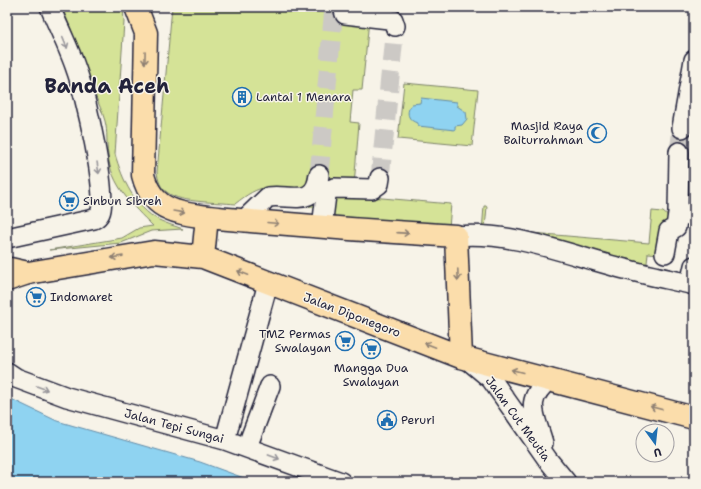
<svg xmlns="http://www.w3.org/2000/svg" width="701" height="489" font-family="'Shantell Sans',sans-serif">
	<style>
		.green { fill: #d5e397; stroke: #7c8269 }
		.water { fill: #8fd3f1; stroke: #638ca8 }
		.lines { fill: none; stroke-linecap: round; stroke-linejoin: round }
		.minor-tunnel { stroke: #ccc9c5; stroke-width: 19; stroke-dasharray: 19 10; stroke-linecap: butt }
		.minor-casing { stroke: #22223b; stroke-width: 22 }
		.major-casing { stroke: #22223b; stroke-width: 25 }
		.highway-casing { stroke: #22223b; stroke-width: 25 }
		.minor { stroke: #f7f3e8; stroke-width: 19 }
		.major { stroke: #fbddab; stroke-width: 22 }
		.highway { stroke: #fbddab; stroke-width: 22 }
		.oneway { stroke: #97959a }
		.oneway2 { stroke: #8e8073 }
		.labels { text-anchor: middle; stroke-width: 3; stroke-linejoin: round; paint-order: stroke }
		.poi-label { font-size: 12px; fill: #22223b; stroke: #f7f3e8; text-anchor: start }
		.street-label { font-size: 12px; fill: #22223b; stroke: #f7f3e8 }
		.town-label { font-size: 20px; font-weight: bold; fill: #22223b; stroke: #f7f3e8 }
	</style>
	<rect width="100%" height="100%" fill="#f7f3e8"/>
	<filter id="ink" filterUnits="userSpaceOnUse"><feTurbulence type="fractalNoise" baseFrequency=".025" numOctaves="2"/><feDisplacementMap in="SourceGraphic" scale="8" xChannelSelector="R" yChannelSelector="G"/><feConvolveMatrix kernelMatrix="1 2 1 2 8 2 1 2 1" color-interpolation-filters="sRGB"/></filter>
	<g filter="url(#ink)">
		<!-- green -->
		<path class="green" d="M62 7H123L124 22 115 154C122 179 135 208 159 220 167 224 175 226 183 229L151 231 121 243 49 250 122 238 139 228 153 226C132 206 111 184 108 155 106 144 108 132 105 121 102 109 95 97 91 84 82 58 73 33 62 7Z
			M172 7H338L369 20 362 90H353L350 122 359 123 354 186 332 183 320 208 300 206 323 175 308 173 307 183 300 190C268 186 261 183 235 204 218 202 181 203 168 193 160 188 158 180 157 172Z
			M404 83 478 90 472 146 398 139Z
			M336 194 451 204 449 228 326 216Z
			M484 206H487L485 229 649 243 652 211 663 212 669 217 660 254 648 253 646 273 482 232Z"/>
		<!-- water -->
		<path class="water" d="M421 98 457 102V106L466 112 467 119 462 125 455 126V130L418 126V123C408 121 405 112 412 104L420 103Z
			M7 397 57 421 200 462 255 482H7Z"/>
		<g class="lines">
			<!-- minor-tunnel -->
			<path class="minor-tunnel" d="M679 152 682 128
				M319 175 334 7
				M380 178 395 26"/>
			<defs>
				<path id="minor" d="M343 7 345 14 389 19 393 20 395 26
					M682 128 694 60
					M679 152 678 213 694 216
					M244 220 268 197C291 194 315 208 319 175
					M322 227 326 195 329 190 334 188 372 189 379 184 380 178
					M456 236C511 231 564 253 617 267 642 274 668 279 694 285
					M7 238 94 219C96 218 99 215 100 213 109 196 84 90 76 69 69 48 58 27 50 7
					M665 253 669 231 676 227 678 213
					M690 284 694 266
					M467 359 491 379 548 460 566 482
					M7 372 16 378 67 397 225 440 341 482
					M225 440 268 283
					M543 443C535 414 523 401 550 379
					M247 447 270 386"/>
				<path id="major" d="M136 7 146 33 143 175C147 191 155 203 170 209 187 217 231 219 251 221 319 227 387 232 456 236L461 357
					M203 257 207 217
					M10 269 28 273 154 252 203 257 461 357 694 418"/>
				<path id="highway" d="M7 280 28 273"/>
			</defs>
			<!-- minor casing -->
			<use href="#minor" class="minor-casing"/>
			<!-- major casing -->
			<use href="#major" class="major-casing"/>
			<!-- highway casing -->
			<use href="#highway" class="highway-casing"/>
			<!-- minor -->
			<use href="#minor" class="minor"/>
			<!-- major -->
			<use href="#major" class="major"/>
			<!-- highway -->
			<use href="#highway" class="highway"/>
		</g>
		<!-- one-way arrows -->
		<defs><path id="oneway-shaft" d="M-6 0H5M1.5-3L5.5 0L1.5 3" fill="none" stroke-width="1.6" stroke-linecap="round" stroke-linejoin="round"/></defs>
		<g class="oneway">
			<use href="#oneway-shaft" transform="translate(65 43) rotate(67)"/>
			<use href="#oneway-shaft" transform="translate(98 168) rotate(81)"/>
			<use href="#oneway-shaft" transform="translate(42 388) rotate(20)"/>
			<use href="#oneway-shaft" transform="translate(274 457) rotate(20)"/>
		</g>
		<g class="oneway2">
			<use href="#oneway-shaft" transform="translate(145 58) rotate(91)"/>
			<use href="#oneway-shaft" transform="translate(179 212) rotate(10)"/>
			<use href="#oneway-shaft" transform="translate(273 223) rotate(5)"/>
			<use href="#oneway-shaft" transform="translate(403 233) rotate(4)"/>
			<use href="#oneway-shaft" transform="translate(117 257) rotate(172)"/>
			<use href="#oneway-shaft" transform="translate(243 273) rotate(-158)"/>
			<use href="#oneway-shaft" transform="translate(458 275) rotate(88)"/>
			<use href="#oneway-shaft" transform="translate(430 345) rotate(-159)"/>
			<use href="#oneway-shaft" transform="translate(517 371) rotate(-166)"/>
			<use href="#oneway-shaft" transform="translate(656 408) rotate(-165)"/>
		</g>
	</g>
	<!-- icons -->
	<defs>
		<symbol id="building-ring" viewBox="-11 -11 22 22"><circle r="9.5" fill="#f7f3e8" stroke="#1f6fb2" stroke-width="1.5"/><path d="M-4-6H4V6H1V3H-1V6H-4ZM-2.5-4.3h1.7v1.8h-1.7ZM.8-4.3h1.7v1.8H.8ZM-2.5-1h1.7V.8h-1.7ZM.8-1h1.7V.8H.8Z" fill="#1f6fb2"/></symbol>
		<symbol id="mosque-ring" viewBox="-11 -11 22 22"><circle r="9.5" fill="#f7f3e8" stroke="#1f6fb2" stroke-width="1.5"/><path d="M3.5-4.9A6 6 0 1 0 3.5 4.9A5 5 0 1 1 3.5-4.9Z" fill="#1f6fb2"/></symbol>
		<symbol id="supermarket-ring" viewBox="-11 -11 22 22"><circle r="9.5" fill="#f7f3e8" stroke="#1f6fb2" stroke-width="1.5"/><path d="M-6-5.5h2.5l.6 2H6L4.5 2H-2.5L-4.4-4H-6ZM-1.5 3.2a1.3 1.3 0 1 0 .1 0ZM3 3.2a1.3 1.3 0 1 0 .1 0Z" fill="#1f6fb2"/></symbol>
		<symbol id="civic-ring" viewBox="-11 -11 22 22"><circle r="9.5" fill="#f7f3e8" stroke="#1f6fb2" stroke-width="1.5"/><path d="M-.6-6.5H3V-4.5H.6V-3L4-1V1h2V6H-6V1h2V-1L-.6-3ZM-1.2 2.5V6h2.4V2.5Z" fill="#1f6fb2"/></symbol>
	</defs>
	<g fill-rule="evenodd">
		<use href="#building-ring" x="231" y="86" width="22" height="22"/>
		<use href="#mosque-ring" x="586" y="122" width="22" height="22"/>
		<use href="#supermarket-ring" x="58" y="190" width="22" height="22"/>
		<use href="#supermarket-ring" x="25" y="286" width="22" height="22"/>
		<use href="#supermarket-ring" x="334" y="330" width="22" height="22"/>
		<use href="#supermarket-ring" x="360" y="338" width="22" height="22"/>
		<use href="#civic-ring" x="376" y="409" width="22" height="22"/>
	</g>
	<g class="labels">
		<!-- poi labels -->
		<g class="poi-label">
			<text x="256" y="101">Lantai 1 Menara</text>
			<text x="583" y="130" text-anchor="end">Masjid Raya<tspan x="583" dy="14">Baiturrahman</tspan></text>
			<text x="83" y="205">Sinbun Sibreh</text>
			<text x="50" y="301">Indomaret</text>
			<text x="331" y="338" text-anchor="end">TMZ Permas<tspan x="331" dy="14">Swalayan</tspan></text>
			<text x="371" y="372" text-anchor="middle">Mangga Dua<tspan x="371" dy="14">Swalayan</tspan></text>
			<text x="401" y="424">Peruri</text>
		</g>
		<!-- street labels -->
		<g class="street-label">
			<text transform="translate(352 315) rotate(21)" y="4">Jalan Diponegoro</text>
			<text transform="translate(518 419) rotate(54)" y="4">Jalan Cut Meutia</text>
			<text transform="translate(174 426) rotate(15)" y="4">Jalan Tepi Sungai</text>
		</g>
		<!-- town labels -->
		<g class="town-label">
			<text x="107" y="93">Banda Aceh</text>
		</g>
	</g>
	<!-- margin -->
	<rect width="701" height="489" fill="none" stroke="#f7f3e8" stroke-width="24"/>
	<rect x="12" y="12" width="677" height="465" fill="none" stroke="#22223b" stroke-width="1.5" filter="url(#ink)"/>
	<!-- north arrow -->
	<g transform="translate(655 443) rotate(165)"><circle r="19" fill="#f7f3e8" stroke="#a29fa3"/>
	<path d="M0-3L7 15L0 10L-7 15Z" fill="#1f6fb2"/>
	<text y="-6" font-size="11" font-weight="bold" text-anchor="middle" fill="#22223b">U</text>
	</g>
</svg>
